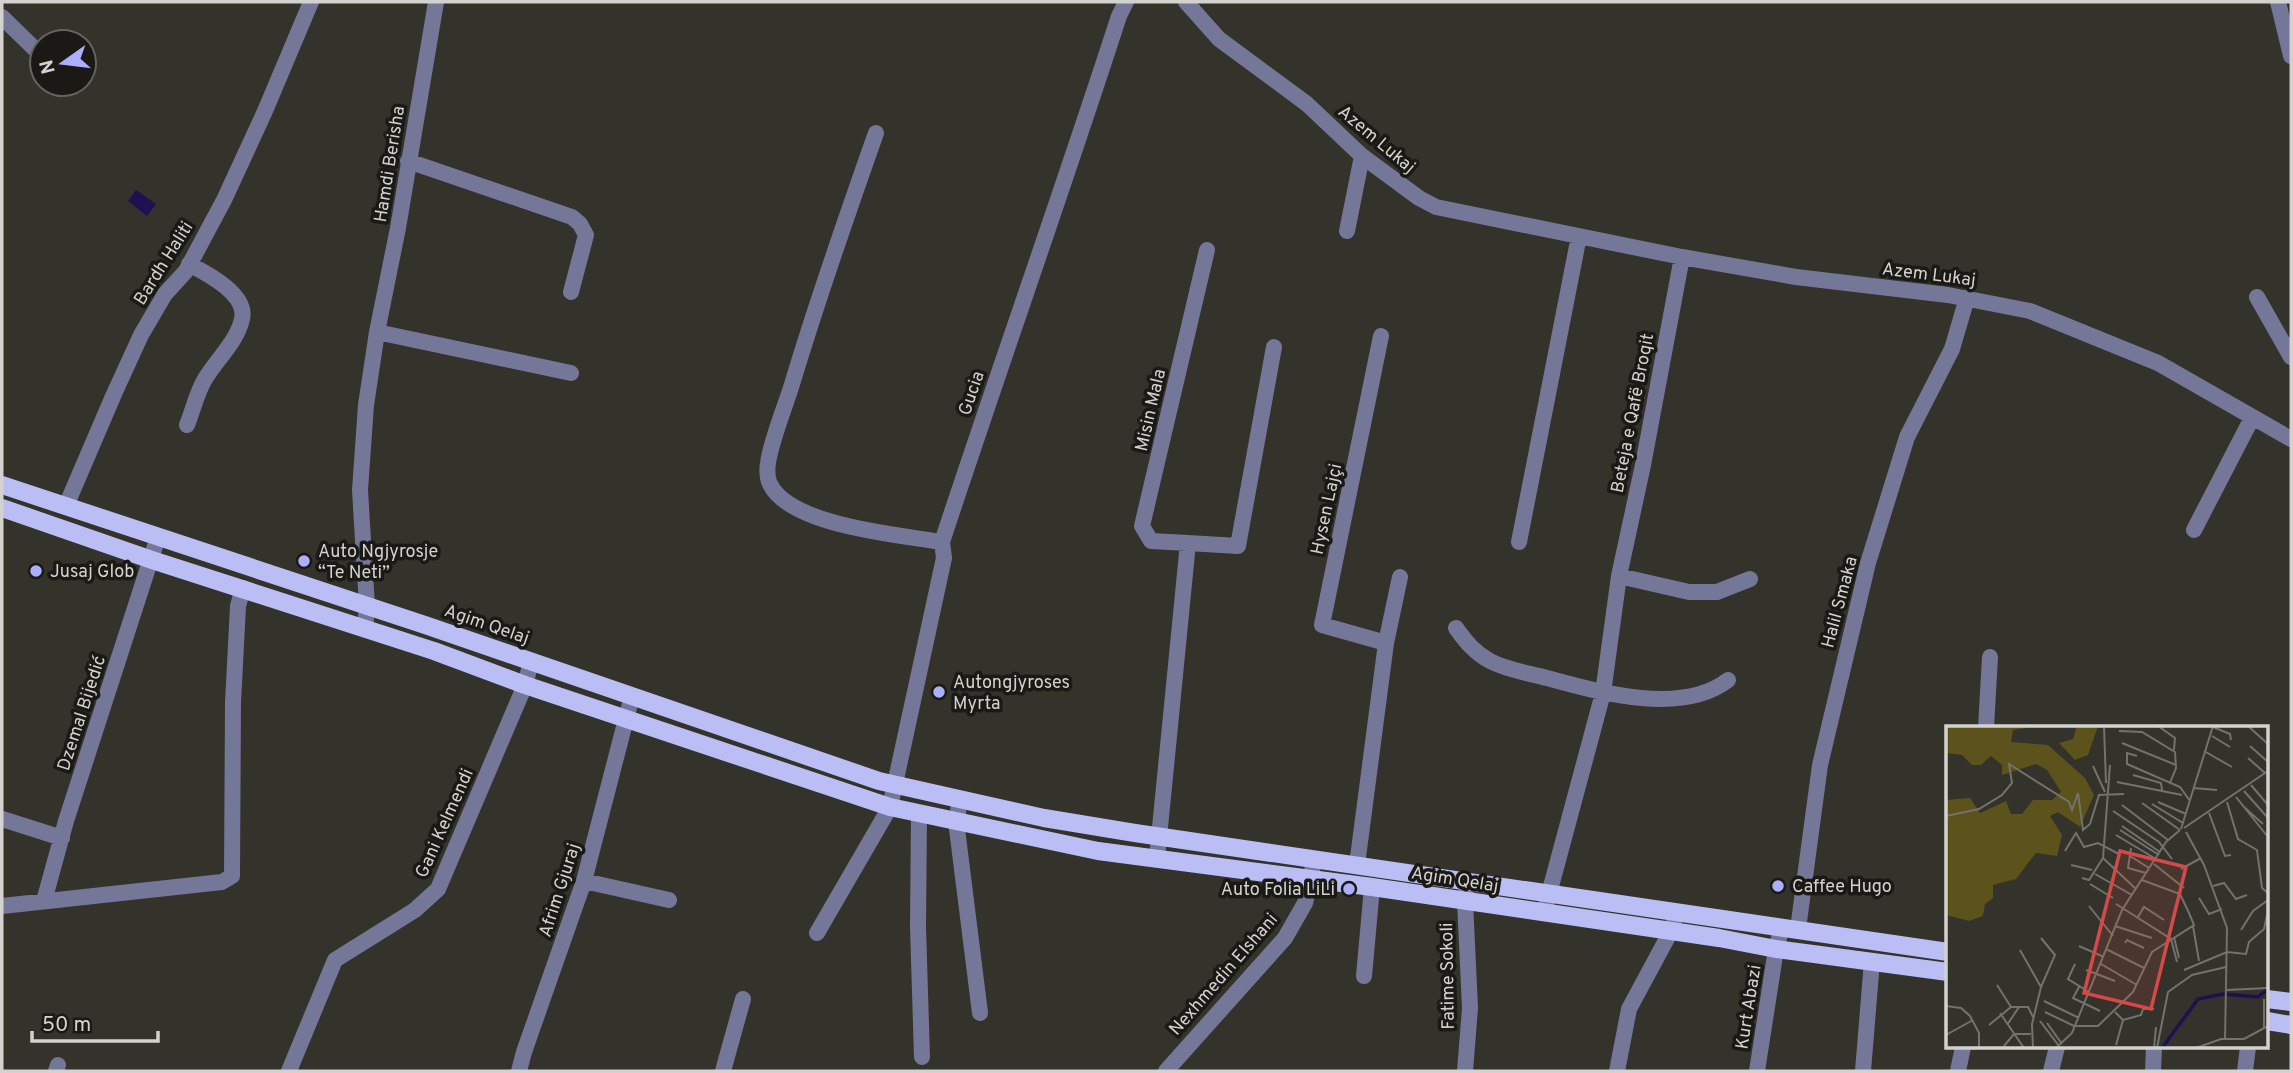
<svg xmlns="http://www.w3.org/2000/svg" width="2293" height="1073" font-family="Overpass,sans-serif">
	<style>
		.water { fill: #1c1153 }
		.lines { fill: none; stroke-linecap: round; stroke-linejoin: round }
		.minor { stroke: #757798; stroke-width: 16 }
		.major { stroke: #babef4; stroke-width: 18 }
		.poi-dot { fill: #acaffb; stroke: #1a1916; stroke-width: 2.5 }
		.labels { text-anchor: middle; stroke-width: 7; stroke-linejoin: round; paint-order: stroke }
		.street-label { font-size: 18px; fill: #d3d2ce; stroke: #1a1916 }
		.poi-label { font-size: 18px; fill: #d3d2ce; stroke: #1a1916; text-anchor: start }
		.inset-river { fill: none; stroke: #1c1153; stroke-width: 3.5 }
		.inset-road { fill: none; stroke: #73726c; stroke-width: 2 }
		.view { fill: #d54a49; fill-opacity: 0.15; stroke: #d54a49; stroke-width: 3.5 }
		.inset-edge { fill: none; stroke: #d3d2ce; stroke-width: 3.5 }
	</style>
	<rect width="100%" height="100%" fill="#33322b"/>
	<!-- water -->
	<path class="water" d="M136 190 156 204 147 216 128 201Z"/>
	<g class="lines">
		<!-- minor -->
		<path class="minor" d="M1186 2 1219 39 1307 104 1362 156 1419 198 1436 207 1682 257 1796 277 1948 295 2030 311 2158 363 2291 439
			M2278 2 2291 56
			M2 17 42 56
			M876 133C847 215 818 298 793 381 786 405 771 440 768 463 767 468 767 479 770 484 790 526 900 535 942 542
			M408 161 572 217 580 224 586 235 571 292
			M1347 231 1362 156
			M2257 297 2291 357
			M377 332 571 373
			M1381 336 1322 625 1386 643
			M187 425C193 410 197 392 205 379 216 360 237 342 242 319 248 294 206 273 189 264
			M66 506 114 394 141 335 165 294 186 271 224 200 265 111 311 2
			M2194 530 2252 418
			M1519 542 1579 236
			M1188 543 1238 546 1274 347
			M1619 576 1689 592H1717L1750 579
			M1456 628C1466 642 1475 653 1490 661 1507 670 1528 673 1547 678 1598 692 1682 716 1728 680
			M365 629 367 606 360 490 366 405 377 332 398 228 436 2
			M1986 728 1990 657
			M959 799 957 829 980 1013
			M919 813 918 927 922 1057
			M2 819 62 838
			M1157 858 1188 543 1151 541 1142 526 1207 250
			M1357 865 1386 643 1400 577
			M584 881 669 900
			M44 901 66 821 158 537
			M1546 905 1603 693 1619 576 1643 465 1682 257
			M2 906 222 882 232 876 233 703 238 606 243 588
			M1798 929 1820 765 1868 563 1907 437 1952 349 1967 298
			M817 933 890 807 944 558 942 542C1000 366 1062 192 1119 16L1126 2
			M1364 976 1372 887
			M56 1071 58 1065
			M289 1071 335 960 415 910 438 889 525 685 531 662
			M519 1071 524 1052 584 881 632 696
			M723 1071 743 999
			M1166 1071 1285 938 1305 903 1313 866
			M1465 1071 1470 1008 1465 901 1467 889
			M1617 1071 1629 1009 1671 931 1674 921
			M1757 1071 1776 949 1782 927
			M1863 1071 1872 961
			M1958 1071 1963 1047
			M2051 1071 2057 1047
			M2153 1071 2154 1047
			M2245 1071 2248 1047"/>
		<!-- major -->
		<path class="major" d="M2 485 425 625 879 781 1044 818 1135 833 1948 952
			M2 508 152 560 434 651 525 685 890 807 1098 851 1372 887 1719 938 1776 949 1948 972
			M2267 999 2291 1002
			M2267 1021 2291 1025"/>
	</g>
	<!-- markers -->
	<g class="poi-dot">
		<circle cx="304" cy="561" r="7"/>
		<circle cx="36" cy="571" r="7"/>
		<circle cx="939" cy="692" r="7"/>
		<circle cx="1778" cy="886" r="7"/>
		<circle cx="1349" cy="889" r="7"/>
	</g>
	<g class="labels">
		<!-- street labels -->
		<g class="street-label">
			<text transform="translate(1377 139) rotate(40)" y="6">Azem Lukaj</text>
			<text transform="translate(389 164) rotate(-81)" y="6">Hamdi Berisha</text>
			<text transform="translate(163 263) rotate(-58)" y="6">Bardh Haliti</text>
			<text transform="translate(1929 274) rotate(7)" y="6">Azem Lukaj</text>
			<text transform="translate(971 393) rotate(-71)" y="6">Gucia</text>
			<text transform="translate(1150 410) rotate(-77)" y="6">Misin Mala</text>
			<text transform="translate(1632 413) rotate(-79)" y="6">Beteja e Qafë Broqit</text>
			<text transform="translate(1326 509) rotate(-78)" y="6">Hysen Lajçi</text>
			<text transform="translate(1839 602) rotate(-75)" y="6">Halil Smaka</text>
			<text transform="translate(487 624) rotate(19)" y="6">Agim Qelaj</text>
			<text transform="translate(81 713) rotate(-72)" y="6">Dzemal Bijedić</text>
			<text transform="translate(444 823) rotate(-66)" y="6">Gani Kelmendi</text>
			<text transform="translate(1455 879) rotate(9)" y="6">Agim Qelaj</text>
			<text transform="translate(559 890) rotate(-72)" y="6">Afrim Gjuraj</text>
			<text transform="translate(1223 974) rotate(-49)" y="6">Nexhmedin Elshani</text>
			<text transform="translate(1447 976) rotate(-91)" y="6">Fatime Sokoli</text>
			<text transform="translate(1748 1007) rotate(-81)" y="6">Kurt Abazi</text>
		</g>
		<!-- poi labels -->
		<g class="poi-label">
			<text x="318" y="557">Auto Ngjyrosje<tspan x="318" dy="21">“Te Neti”</tspan></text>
			<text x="50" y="577">Jusaj Glob</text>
			<text x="953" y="688">Autongjyroses<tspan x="953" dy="21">Myrta</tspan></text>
			<text x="1792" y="892">Caffee Hugo</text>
			<text x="1335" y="895" text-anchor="end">Auto Folia LiLi</text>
		</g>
	</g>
	<!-- overview -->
	<g transform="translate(1946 726)">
		<rect width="322" height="322" fill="#33322b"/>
		<path d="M0 0H92L67 4 65 16 102 19 139 52 148 69 134 101 112 86 104 90 116 109 111 130 90 127 70 153 47 159V172L39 178 37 190 23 195 0 189V74L24 72 34 87 60 75 65 88H76L87 74H106L115 66 101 44 90 38 56 49V39L45 30 35 39H26L16 29 0 27ZM131 0H152L142 29 129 34 113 17 127 13Z" fill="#5c521c"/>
		<path class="inset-river" d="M216 322 252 273 277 268 312 271 321 264"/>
		<path class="inset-road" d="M158 0 160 57M212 0 229 12 228 24M302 0 322 18M267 1 284 8 285 14M173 5 196 6 229 26 230 42 224 57M266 10 284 21M176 17 230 39M304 20 322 36M258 25 286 41M191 30 181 27V38L234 61 244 75M302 32 319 47M164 39 157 132 190 163M147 40 159 66M187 49 215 57 216 64M171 56 236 69M305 59 322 79M248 62 271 64M298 65 322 92M290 71 322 111M212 76 240 88M281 76 292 113 311 124 316 162 322 167M196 77 234 104M206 78 237 97M176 79 222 114M298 81 317 98M167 85 213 116 226 133M263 87 279 130 285 129M0 90 33 83 56 69 66 57 63 38 123 76 126 84 132 67 137 104 144 98 153 69 178 68M176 100 214 126M238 102 322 45M235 103 267 0M174 104 213 129M240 106 258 139 281 202 279 314M170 109 210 133M185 122 182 142 200 147M119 125 130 107 138 121 152 117 173 128M184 130 203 142M208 138 238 162M125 139 146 144M235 143 255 132M149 148 186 169M136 152 143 154 157 132M196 154 234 168 243 187M144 158 167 172M267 160 278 157 290 173 301 169M253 172 263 188 276 183M170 178 225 213 231 236M143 180 167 210M192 191 198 181 218 194M169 200 206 212M247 200 253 235M295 204 307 185 322 174M228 211 233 232M179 217 181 214 198 222M133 220 158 231M160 223 198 242M74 224 95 261M129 238 122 253 143 266M155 238 191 259M140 244 169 255M238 244 281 226 300 228 303 216 318 203 322 185M133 261 127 272 154 285M280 264 322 262M318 273V302M98 275 133 292M0 280 15 282 24 290 33 307V322M65 281H82L88 293M99 286 128 300H152L187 266 206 226 248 199 243 187M169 286 177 294 170 319M54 287 78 322M177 294 195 289 197 283H208M94 295 113 320M101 297 116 318M43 299 65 281 51 259M61 299 73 281M0 309 27 294M58 320 68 308H85M87 322 86 298 95 261 109 229 95 212M110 322 126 307 176 184 220 116 234 104M208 322 210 301M211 322 222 266 246 249 280 241M250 322 275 313H298L322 300"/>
		<path class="view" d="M174 125 240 141 205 283 138 267Z"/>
		<rect width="322" height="322" class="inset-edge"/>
	</g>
	<!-- border -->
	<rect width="2293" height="1073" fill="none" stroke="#d3d2ce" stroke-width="7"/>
	<!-- north arrow -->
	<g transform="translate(63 63) rotate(256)"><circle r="33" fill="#1a1916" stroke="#646360" stroke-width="2"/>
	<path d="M0-5L12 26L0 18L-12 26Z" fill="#acaffb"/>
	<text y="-10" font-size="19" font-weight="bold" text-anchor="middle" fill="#d3d2ce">N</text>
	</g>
	<!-- scale -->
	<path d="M32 1031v10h126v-10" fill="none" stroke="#d3d2ce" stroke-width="3.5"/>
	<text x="42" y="1031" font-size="21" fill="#d3d2ce" stroke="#1a1916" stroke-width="5" paint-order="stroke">50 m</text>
</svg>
